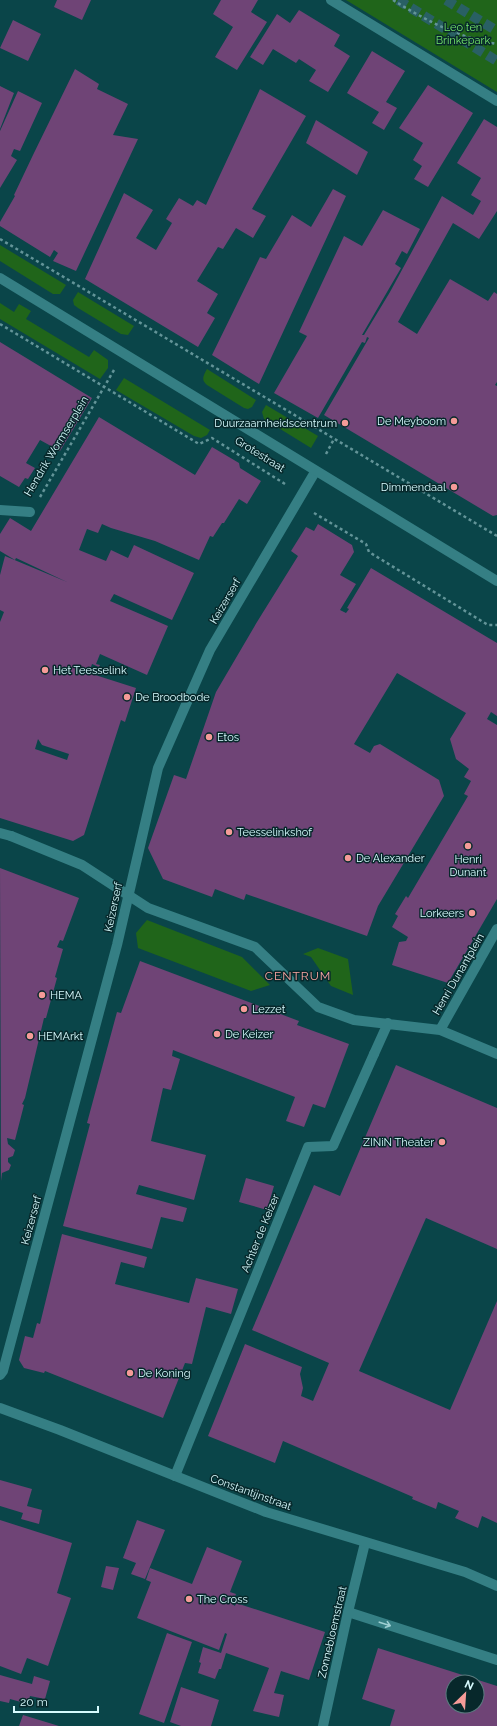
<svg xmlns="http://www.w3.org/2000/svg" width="497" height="1726" font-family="Raleway,sans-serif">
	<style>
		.green { fill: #20651a }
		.building { fill: #6f4476; fill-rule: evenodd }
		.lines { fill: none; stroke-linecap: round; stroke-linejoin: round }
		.primary-tunnel { stroke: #296064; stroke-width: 10; stroke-dasharray: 10 5; stroke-linecap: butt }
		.path { stroke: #639498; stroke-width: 2.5; stroke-dasharray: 3 3; stroke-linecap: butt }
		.service { stroke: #357f84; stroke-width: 10 }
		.pedestrian { stroke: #357f84; stroke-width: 10 }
		.minor { stroke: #357f84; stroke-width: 10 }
		.tertiary { stroke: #357f84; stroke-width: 10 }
		.oneway { stroke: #9ed0d3 }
		.poi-dot { fill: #f59b98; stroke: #07282b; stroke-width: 1.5 }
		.labels { text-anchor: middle; stroke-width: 3; stroke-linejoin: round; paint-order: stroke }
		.park-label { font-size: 11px; fill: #74e46a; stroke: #07282b }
		.poi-label { font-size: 11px; fill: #d7fbfe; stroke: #07282b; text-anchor: start }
		.street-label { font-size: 11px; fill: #d7fbfe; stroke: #07282b }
		.neighbourhood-label { font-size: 12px; letter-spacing: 1px; fill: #faa6a3; stroke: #07282b }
	</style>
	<rect width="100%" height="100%" fill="#0a4549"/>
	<!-- green -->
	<path class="green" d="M346 0H497V92Z
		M0 245 66 285 60 294H53L0 261Z
		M78 292 134 326 128 335 121 334 78 308 74 305 73 300Z
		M0 303 14 312 19 304 31 311 26 319 89 357 94 350 108 360V368L100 379 0 319Z
		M207 369 256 400 252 407 248 409 244 408 207 385C201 380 203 376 207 369Z
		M124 378 210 430 207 435 201 438 194 436 116 390Z
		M266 405 318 436 311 448 264 419 262 412Z
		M147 920 242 957 270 985 251 991 138 948 136 933Z
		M318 948 348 959 353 995 331 986 311 957 303 954Z"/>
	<!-- building -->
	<path class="building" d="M57 0H91L82 20 54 7Z
		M221 0H258L251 12 267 22 237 70 215 57 233 27 213 14Z
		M299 10 340 35 334 46 350 56 328 92 309 81 316 70 299 59 296 63 273 49 263 65 250 57 277 14 290 23Z
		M13 20 41 34 28 61 0 48Z
		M372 51 405 71 386 102 397 108 384 130 372 123 379 112 347 93Z
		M75 69 99 84 97 89 128 104 113 135 138 139 76 271 53 261 58 253 54 250 50 257 0 226V222L15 196 14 195 33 155Z
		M428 85 473 113 428 187 414 179 422 166 413 160 423 143 399 128Z
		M0 86 14 93 0 129Z
		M260 89 306 116 252 209 266 216 253 238 236 228 223 249 218 247 197 281 218 294 207 313 215 318 198 347 85 279 124 193 153 210 136 238 156 250 172 223 166 219 179 198 193 206 197 200 206 205Z
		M18 91 42 103 20 151 14 149 11 156 17 160 0 188V131Z
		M484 119 497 127V211L479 239 453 223 398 322 417 334 450 279 488 301 494 292 497 294V382L495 385 497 386V515L493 516 324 415 369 338 367 337 365 343 362 342 318 418 274 393 307 336 299 332 344 236 362 246 383 210 420 229 407 254 402 251 395 264 401 268 362 335H364L390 292 442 196 473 215 481 201 471 195 481 178 457 163Z
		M316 120 368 152 357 175 306 143Z
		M333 189 346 196 259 384 212 355 260 257 266 259 292 215 311 227Z
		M0 342 92 398 60 451 40 440 26 463 35 468 28 479 25 478 19 487 0 476Z
		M99 417 195 475 212 447 239 463 240 468 261 481 247 504 239 499 224 523H222L213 537 210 536 199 560 155 541 111 528 102 524 98 533 87 529 79 550 106 561 111 550 128 558 134 545 194 573 172 620 114 594 110 601 168 626 147 675 100 654 96 664 100 665 99 667 92 664 89 673 136 688 125 722 121 720 84 835 73 841 0 818V622L4 612 0 610V575L5 556 67 582 16 558 15 560 0 551V534L10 518 31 531ZM38 739 42 745 69 754 67 760 35 749Z
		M318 524 352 545 354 552 340 575 356 584 340 610 346 613 349 609 347 608 371 568 497 643V716L491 712 487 719 497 725V899L448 983 392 965 399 942 406 941 408 937 392 927 398 916 395 914 406 896 408 898 468 796 464 794 471 781 464 777 469 769 456 759 450 739 466 713 397 673 354 744 370 753 374 746 380 744 439 780 444 796 378 906 367 936 246 894 244 900 215 889 212 897 163 879 148 848 174 775 186 779 216 692 257 622 298 556 291 551 306 527 314 531Z
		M0 868 79 898 63 941 60 940 57 947 63 949 55 977 57 978 46 1018H44L25 1098 22 1104 24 1105 15 1140 7 1138 8 1144 15 1150 13 1156 8 1158V1162L11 1165 9 1170 2 1173 1 1181Z
		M140 961 299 1021 297 1025 349 1044 325 1108 313 1104 304 1127 286 1121 295 1097 173 1050 172 1056 180 1059 171 1090 163 1088 151 1141 206 1155 194 1200 139 1185 136 1194 187 1208 183 1222 161 1217 152 1249 63 1226 90 1124 87 1123 117 1012 121 1013Z
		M396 1065 497 1108V1249L426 1218 359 1371 450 1410 497 1301V1523L482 1516 478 1528 455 1518 459 1511 438 1502 436 1509 412 1499 413 1497 283 1441 275 1463 208 1436 245 1344 302 1367 300 1374 303 1388 301 1396 313 1401 329 1363 252 1330 314 1185 340 1196Z
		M246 1178 274 1186 267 1210 239 1202Z
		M62 1234 147 1257 144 1268 121 1262 115 1284 189 1303 196 1278 238 1289 231 1314 206 1307 192 1364 185 1363 163 1418 45 1371 44 1373 24 1368 19 1360 25 1336 33 1338 37 1323 40 1324Z
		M0 1480 32 1489 27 1506 42 1510 39 1524 21 1519 23 1513 0 1506Z
		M0 1520 72 1543 57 1593 71 1598 48 1666 27 1658 21 1674 0 1666Z
		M137 1520 165 1530 145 1579 131 1574 136 1563 123 1558Z
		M207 1547 242 1561 230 1592 236 1594 232 1604 235 1606 236 1603 325 1632 309 1680 281 1671 274 1693 284 1695 279 1717 253 1711 269 1668 226 1653 221 1669H219L215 1679 198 1673 201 1663 199 1662 203 1647 221 1653 227 1634 225 1633 219 1650 137 1618 151 1582 146 1580 150 1568 192 1584Z
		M106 1566 119 1568 113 1590 101 1587Z
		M167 1633 192 1642 164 1723 139 1714Z
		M378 1648 497 1686V1726H390L395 1710 362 1699ZM453 1682H477V1706H453Z
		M0 1675 32 1684 34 1676 50 1681 45 1699 30 1696 28 1704 10 1699 9 1703 0 1701Z
		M181 1687 219 1700 211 1726H181L170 1722Z
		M23 1715 59 1726H19Z"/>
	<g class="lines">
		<!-- primary-tunnel -->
		<path class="primary-tunnel" d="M398 0 497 61
			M446 0 497 31"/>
		<!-- path -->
		<path class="path" d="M393 0C425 20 459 38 497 44
			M0 239 497 536
			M0 324 199 444 212 438 285 484
			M326 454 334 439
			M40 497 114 370
			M314 513 366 544 369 552 488 625H497"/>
		<!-- service -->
		<path class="service" d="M175 1476 308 1147 333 1146 374 1054"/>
		<!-- pedestrian -->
		<path class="pedestrian" d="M11 836 82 865 148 908 255 947 318 1007 354 1020 440 1030 497 1054
			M440 1030 497 929
			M374 1054 388 1023
			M0 1375 3 1371 117 945 158 768 210 650 315 472"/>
		<!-- minor -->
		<path class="minor" d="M331 0 497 101
			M0 278 497 581
			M0 510 30 512
			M0 833 11 836
			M348 1612 497 1660
			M323 1726 348 1612 365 1543"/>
		<!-- tertiary -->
		<path class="tertiary" d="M0 1408 60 1430 266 1512 465 1572 497 1586"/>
	</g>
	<!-- one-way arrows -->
	<defs><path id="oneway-shaft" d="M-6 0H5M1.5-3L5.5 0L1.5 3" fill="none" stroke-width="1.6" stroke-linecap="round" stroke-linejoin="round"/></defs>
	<use class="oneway" href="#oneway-shaft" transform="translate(385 1624) rotate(18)"/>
	<!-- markers -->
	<g class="poi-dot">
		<circle cx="454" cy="421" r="4"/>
		<circle cx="345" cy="423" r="4"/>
		<circle cx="454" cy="487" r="4"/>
		<circle cx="45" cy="670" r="4"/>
		<circle cx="127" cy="697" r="4"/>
		<circle cx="209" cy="737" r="4"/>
		<circle cx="229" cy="832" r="4"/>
		<circle cx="468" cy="846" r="4"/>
		<circle cx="348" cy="858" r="4"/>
		<circle cx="472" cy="913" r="4"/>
		<circle cx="42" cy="995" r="4"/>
		<circle cx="244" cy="1009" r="4"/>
		<circle cx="217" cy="1034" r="4"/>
		<circle cx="30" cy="1036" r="4"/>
		<circle cx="442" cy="1142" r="4"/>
		<circle cx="130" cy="1373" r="4"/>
		<circle cx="189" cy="1599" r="4"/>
	</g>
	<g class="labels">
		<!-- park labels -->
		<g class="park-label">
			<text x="463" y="31">Leo ten<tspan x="463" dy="13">Brinkepark</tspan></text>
		</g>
		<!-- poi labels -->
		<g class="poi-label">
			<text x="446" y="425" text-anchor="end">De Meyboom</text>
			<text x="337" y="427" text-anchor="end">Duurzaamheidscentrum</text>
			<text x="446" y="491" text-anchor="end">Dimmendaal</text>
			<text x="53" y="674">Het Teesselink</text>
			<text x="135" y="701">De Broodbode</text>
			<text x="217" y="741">Etos</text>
			<text x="237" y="836">Teesselinkshof</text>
			<text x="356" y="862">De Alexander</text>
			<text x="468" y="863" text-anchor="middle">Henri<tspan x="468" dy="13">Dunant</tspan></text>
			<text x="464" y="917" text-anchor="end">Lorkeers</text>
			<text x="50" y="999">HEMA</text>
			<text x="252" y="1013">Lezzet</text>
			<text x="225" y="1038">De Keizer</text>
			<text x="38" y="1040">HEMArkt</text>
			<text x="434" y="1146" text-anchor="end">ZINiN Theater</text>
			<text x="138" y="1377">De Koning</text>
			<text x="197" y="1603">The Cross</text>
		</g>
		<!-- street labels -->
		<g class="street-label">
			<text transform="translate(56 446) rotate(-59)" y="4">Hendrik Wormserplein</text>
			<text transform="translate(260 454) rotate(32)" y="4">Grotestraat</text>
			<text transform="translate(225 601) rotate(-60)" y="4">Keizerserf</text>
			<text transform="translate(113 907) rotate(-78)" y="4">Keizerserf</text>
			<text transform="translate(458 974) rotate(-60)" y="4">Henri Dunantplein</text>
			<text transform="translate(31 1220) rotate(-75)" y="4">Keizerserf</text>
			<text transform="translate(260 1233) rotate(-68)" y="4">Achter de Keizer</text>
			<text transform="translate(251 1492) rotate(20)" y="4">Constantijnstraat</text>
			<text transform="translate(332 1632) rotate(-77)" y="4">Zonnebloemstraat</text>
		</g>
		<!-- neighbourhood labels -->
		<g class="neighbourhood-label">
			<text x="298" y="980">CENTRUM</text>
		</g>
	</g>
	<!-- north arrow -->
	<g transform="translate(465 1694) rotate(25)"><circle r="19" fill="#07282b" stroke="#5a7c7f"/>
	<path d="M0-3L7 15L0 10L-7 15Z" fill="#f59b98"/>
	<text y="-6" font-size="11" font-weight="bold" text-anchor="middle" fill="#d7fbfe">N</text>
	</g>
	<!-- scale -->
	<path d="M14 1706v6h84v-6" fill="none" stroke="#d7fbfe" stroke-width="2"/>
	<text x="20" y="1706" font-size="12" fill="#d7fbfe" stroke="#07282b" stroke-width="3" paint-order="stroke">20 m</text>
</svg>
